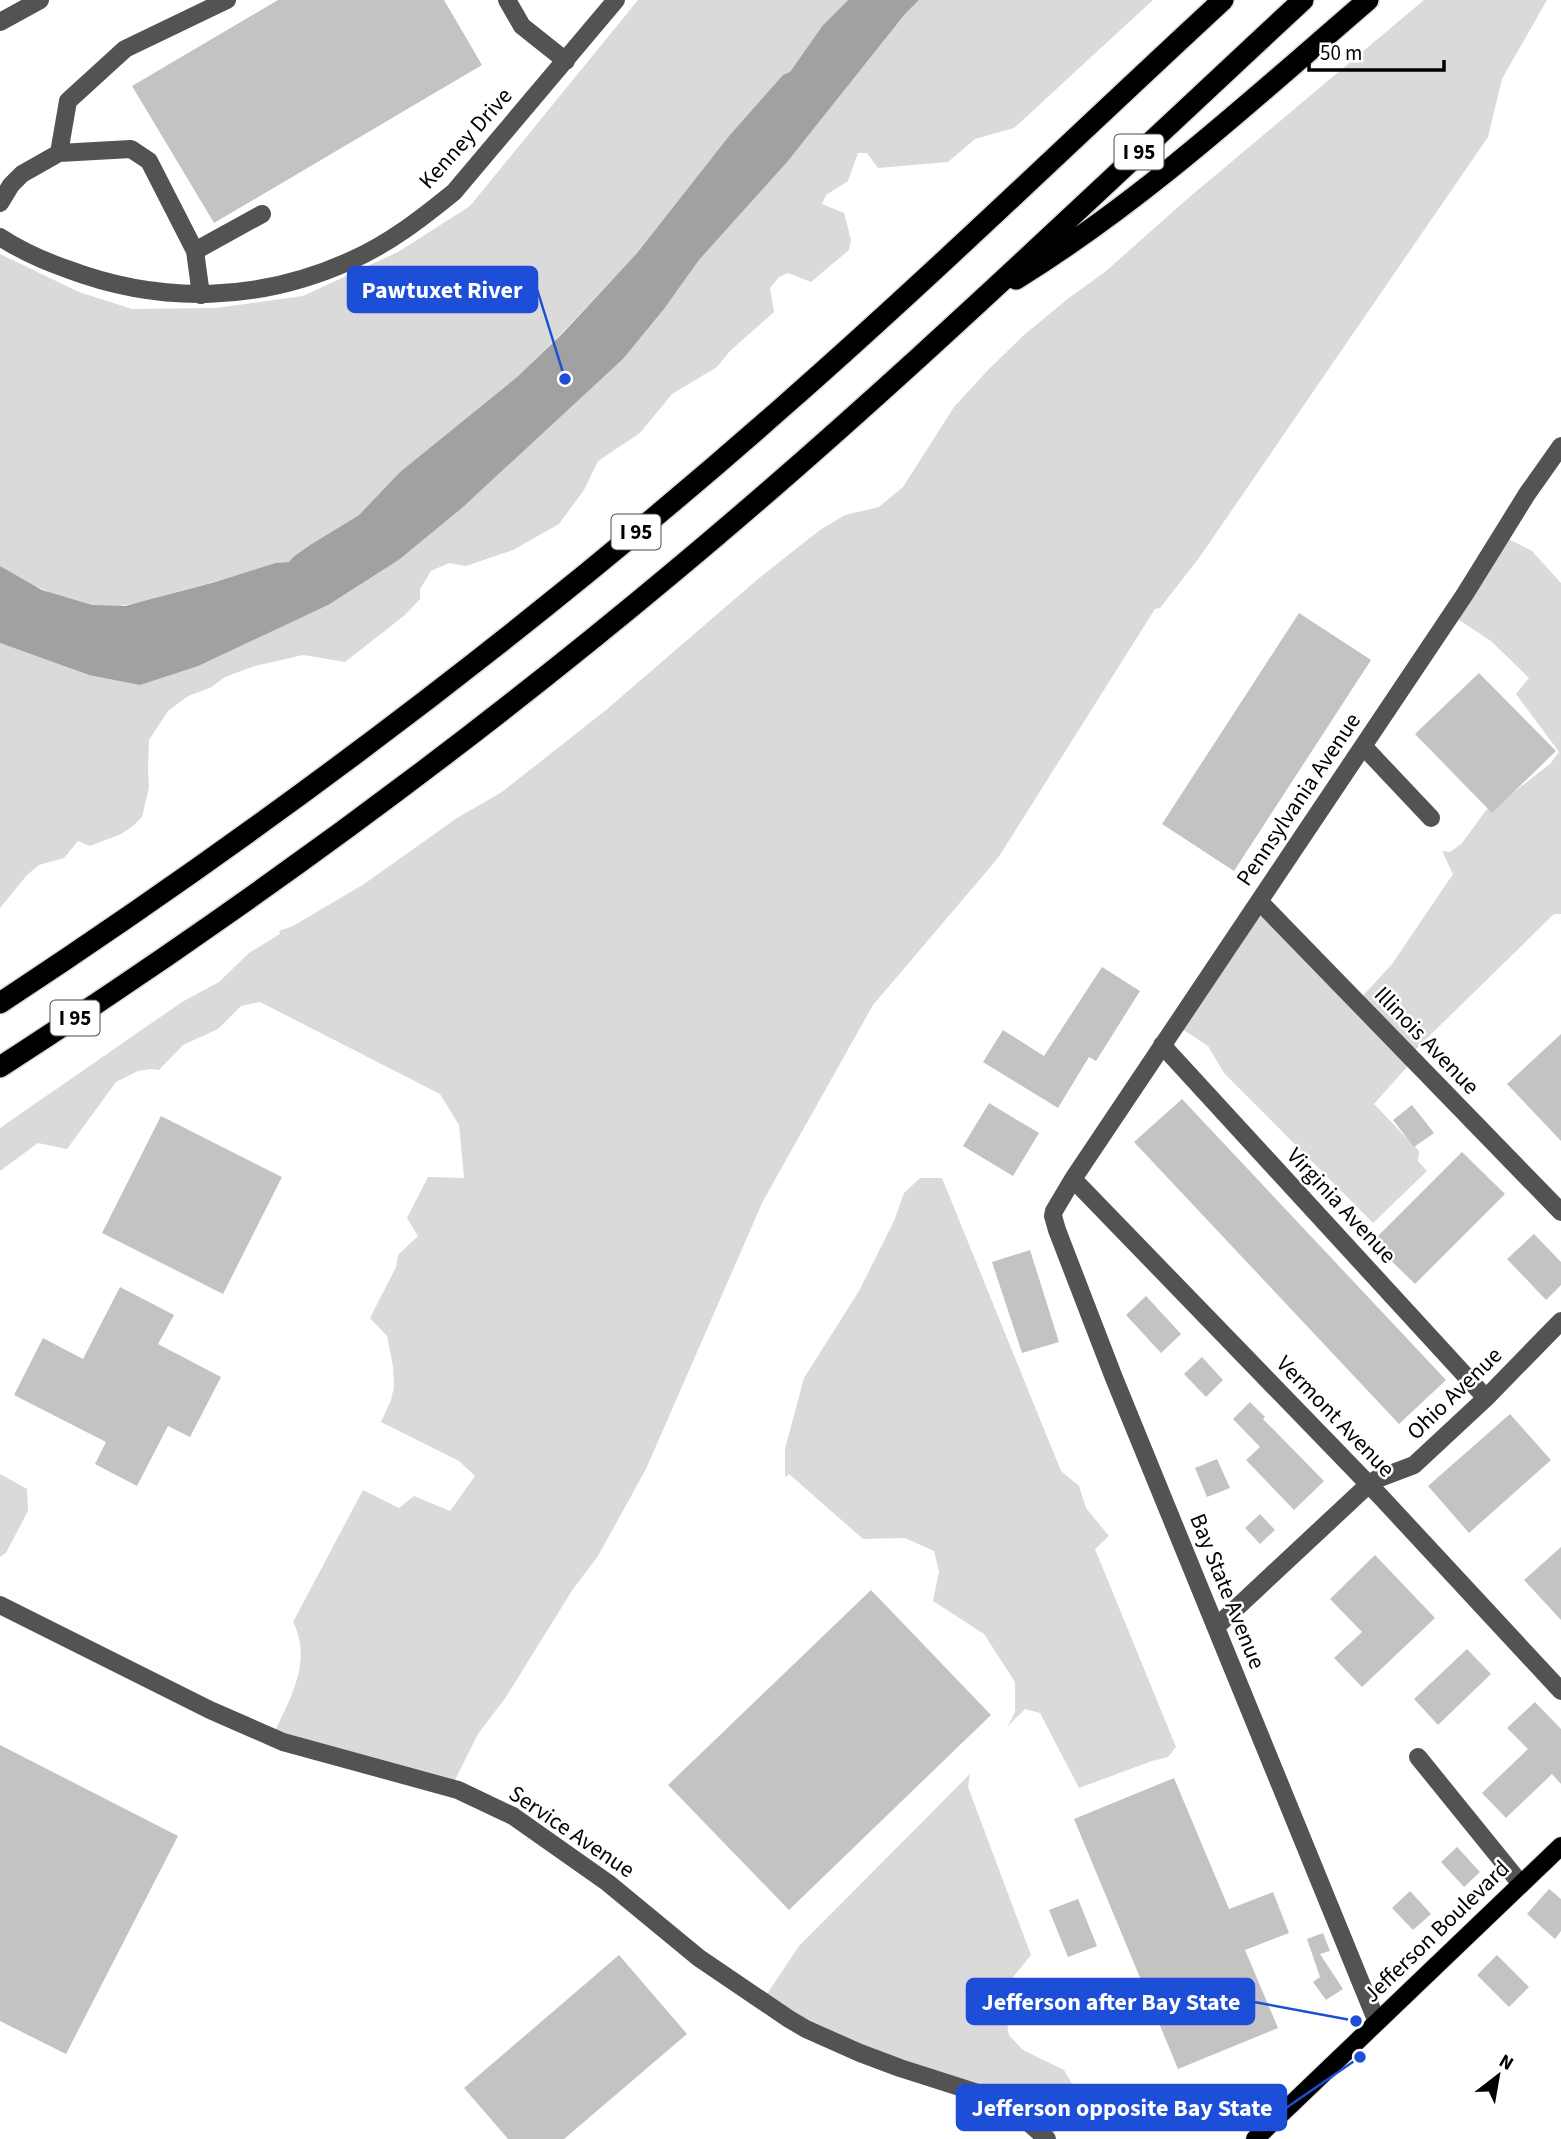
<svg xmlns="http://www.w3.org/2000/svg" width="1561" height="2139" font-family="'Source Sans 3',sans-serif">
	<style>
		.green { fill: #dadada }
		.water { fill: #a1a1a1 }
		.building { fill: #c3c3c3 }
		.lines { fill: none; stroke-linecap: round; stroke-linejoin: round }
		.major-casing { stroke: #dbdbdb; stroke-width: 20 }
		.highway-casing { stroke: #dbdbdb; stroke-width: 24 }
		.minor { stroke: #535353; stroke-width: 18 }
		.major { stroke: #000; stroke-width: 18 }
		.highway { stroke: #000; stroke-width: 21 }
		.labels { text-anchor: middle; stroke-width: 5; stroke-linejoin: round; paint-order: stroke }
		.shield { fill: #fff; stroke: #4c4c4c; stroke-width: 2 }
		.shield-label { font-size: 21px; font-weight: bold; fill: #000 }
		.street-label { font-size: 23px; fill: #000; stroke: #fff }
		.leader { fill: none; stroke: #1d4ed8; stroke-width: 2.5 }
		.callout-dot { fill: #1d4ed8; stroke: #fff; stroke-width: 2.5 }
		.callout { fill: #1d4ed8; stroke: #1d4ed8; stroke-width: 2.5 }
		.callout-label { font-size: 24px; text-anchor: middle; font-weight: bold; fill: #fff }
	</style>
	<rect width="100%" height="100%" fill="#fff"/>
	<!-- green -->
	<path class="green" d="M638 0H848L823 25 790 72 729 136 637 253 563 332 517 377 400 472 359 515 310 545 293 557 289 562C253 570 216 582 180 591 151 599 120 611 89 605 54 597 30 584 0 566V254L79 292 132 309 216 308 303 296 398 252 470 206Z
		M919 0H1153L1014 128 975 139 948 162 878 168 867 153H858L848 181 826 195 822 204 844 213 851 240 849 250 811 282 788 273 779 277 770 288 774 312 730 351 717 367 672 394 640 433 598 461 584 490 559 524 513 550 466 566 449 563 431 571 420 589V599L405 615 345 662 303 655 255 666 225 677 210 688 188 696 168 711 149 740 148 770 149 787 142 817 133 826 121 834 90 846 78 841 64 858 39 865 27 875 0 908V643L89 675 400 559 462 508 623 359 664 309 699 260 788 161 905 14Z
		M1424 0H1547L1502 79 1488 137 1199 558 1160 608 1155 609 998 858 873 1005 763 1201 646 1469 598 1556 573 1589 506 1697 478 1734 454 1782 273 1735C290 1699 313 1661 293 1622L363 1490 399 1508 414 1496 450 1511 475 1476 459 1461 381 1422 391 1400 394 1387 393 1366 387 1336 370 1318 396 1267 398 1255 418 1236 407 1218 428 1177 464 1178 459 1125 440 1094 260 1002 241 1006 218 1029 183 1045 159 1070 151 1069 138 1071 116 1082 67 1149 38 1143 0 1171V1128L182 1002 219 982 249 953 280 934 279 931 293 926 364 884 457 818 502 792 606 710 758 579 820 530 845 515 879 507 903 487 954 407 988 370 1024 335 1065 301 1106 271 1186 200Z
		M1503 536 1532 551 1561 583V914H1554L1416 1049 1414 1059 1374 1104 1419 1151 1418 1161 1427 1171 1373 1223 1224 1073 1208 1046 1179 1027 1258 904 1359 1000 1392 964 1453 874 1442 851 1450 852 1462 843 1487 809H1492L1550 764 1559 752 1516 694 1529 678 1491 641 1453 616Z
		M920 1178H942L1061 1471 1079 1486 1086 1508 1109 1536 1095 1549 1176 1747 1168 1757 1152 1761 1079 1788 1040 1713 1025 1709 1008 1726 1015 1712V1682L984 1634 933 1601 939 1572 934 1551 905 1538 863 1539 789 1474 786 1477 785 1474V1449L804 1378 859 1291 894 1221 904 1193Z
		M0 1474 27 1489 28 1511 6 1553 0 1557Z
		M970 1774 968 1787 1031 1955 1009 1982 1013 2000 1006 2017 1009 2035 1023 2050 1064 2070 1079 2096 1072 2113 1050 2137 1021 2113 859 2050 765 1997 799 1946Z"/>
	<!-- water -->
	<path class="water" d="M848 0H919L905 14 788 161 699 260 664 309 623 359 462 508 400 559 328 605 198 666 140 685 89 675 0 643V566L42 590 92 605 125 606 215 582 276 563 289 562 293 557 310 545 359 515 400 472 517 377 563 333 637 253 729 136 783 75 790 72 823 25Z"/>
	<!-- building -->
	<path class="building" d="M278 0H444L482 65 214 223 132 86Z
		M1299 613 1371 660 1234 871 1162 824Z
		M1479 673 1556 751 1492 813 1415 734Z
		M1102 967 1140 991 1096 1061 1089 1057 1058 1108 983 1062 1003 1030 1044 1056Z
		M1561 1034V1141L1507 1084Z
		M1182 1099 1446 1380 1399 1424 1134 1142Z
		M989 1103 1039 1133 1013 1176 963 1146Z
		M1412 1105 1434 1133 1414 1147 1393 1120Z
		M161 1116 282 1177 223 1294 102 1233Z
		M1462 1152 1505 1194 1415 1284 1372 1242Z
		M1534 1234 1561 1262V1285L1546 1300 1507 1259Z
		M1030 1250 1059 1342 1022 1353 992 1262Z
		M120 1287 174 1315 158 1344 221 1377 190 1437 168 1426 137 1486 95 1464 106 1442 14 1395 43 1338 83 1359Z
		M1146 1296 1181 1334 1161 1353 1126 1315Z
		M1202 1357 1223 1380 1206 1397 1184 1374Z
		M1250 1402 1265 1417 1263 1419 1324 1481 1294 1510 1246 1460 1260 1447 1233 1419Z
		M1510 1414 1551 1460 1469 1533 1428 1486Z
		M1217 1459 1230 1488 1207 1497 1195 1468Z
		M1260 1514 1275 1530 1260 1544 1245 1528Z
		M1561 1547V1620L1524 1580Z
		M1375 1555 1435 1618 1362 1687 1334 1658 1362 1632 1330 1599Z
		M871 1590 991 1715 789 1910 668 1785Z
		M1467 1649 1491 1674 1438 1725 1414 1699Z
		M1535 1702 1561 1729V1784L1552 1774 1506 1818 1482 1793 1528 1749 1507 1728Z
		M0 1745 178 1836 66 2054 0 2021Z
		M1174 1778 1229 1909 1273 1892 1289 1933 1245 1950 1278 2028 1178 2069 1074 1819Z
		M1457 1847 1480 1872 1464 1887 1441 1862Z
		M1549 1889 1561 1899V1931L1555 1939 1527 1914Z
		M1410 1891 1431 1914 1413 1930 1392 1908Z
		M1078 1899 1097 1946 1068 1957 1049 1910Z
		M1323 1933 1330 1951 1320 1954 1343 1989 1326 2000 1313 1982 1320 1977 1307 1939Z
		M619 1955 687 2034 564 2139H508L464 2088Z
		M1497 1955 1529 1987 1509 2007 1477 1975Z"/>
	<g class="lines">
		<defs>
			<path id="major" d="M1255 2139 1561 1846"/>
			<path id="highway" d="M1016 279C1144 200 1254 98 1368 0
				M0 1003C275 822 538 623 785 405 934 274 1077 135 1223 0
				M0 1067C235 915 461 750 676 570 892 390 1096 192 1303 0"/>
		</defs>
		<!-- major casing -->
		<use href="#major" class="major-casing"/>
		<!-- highway casing -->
		<use href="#highway" class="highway-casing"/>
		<!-- minor -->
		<path class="minor" d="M507 0 522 26 566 61
			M0 22 40 0
			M59 153 68 101 125 49 227 0
			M0 203 11 185 22 174 59 153 131 149 149 161 195 251 201 295
			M0 237C20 250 44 261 67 269 162 305 260 302 352 260 390 243 422 218 454 192L616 0
			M195 251 262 214
			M1363 746 1431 818
			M1259 901 1561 1212
			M1162 1045 1486 1398
			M1073 1179 1381 1497 1561 1691
			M0 1605 210 1710 283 1742 458 1790 513 1816 608 1883 699 1958 789 2019 806 2029 860 2053 900 2068 975 2092 999 2102 1021 2116 1047 2139
			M1216 1627 1368 1485 1377 1479 1414 1465 1486 1398 1561 1321
			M1418 1757 1521 1884
			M1377 2022 1114 1378 1057 1230 1053 1216 1054 1211 1073 1179 1465 594 1527 494 1561 446"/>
		<!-- major -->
		<use href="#major" class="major"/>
		<!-- highway -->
		<use href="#highway" class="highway"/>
	</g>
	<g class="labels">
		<!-- shield labels -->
		<g class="shield">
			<rect x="1114.5" y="134.5" width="49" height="35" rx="5"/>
			<rect x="611.5" y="514.5" width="49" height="35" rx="5"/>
			<rect x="50.5" y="1000.5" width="49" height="35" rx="5"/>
		</g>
		<g class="shield-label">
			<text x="1139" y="159">I 95</text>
			<text x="636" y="539">I 95</text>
			<text x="75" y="1025">I 95</text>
		</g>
		<!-- street labels -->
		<g class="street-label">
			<text transform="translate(465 138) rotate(-48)" y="8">Kenney Drive</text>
			<text transform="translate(1298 799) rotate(-56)" y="8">Pennsylvania Avenue</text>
			<text transform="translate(1427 1040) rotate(46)" y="8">Illinois Avenue</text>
			<text transform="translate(1342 1205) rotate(47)" y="8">Virginia Avenue</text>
			<text transform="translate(1454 1393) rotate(-44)" y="8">Ohio Avenue</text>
			<text transform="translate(1336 1416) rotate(46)" y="8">Vermont Avenue</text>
			<text transform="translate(1228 1591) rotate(68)" y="8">Bay State Avenue</text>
			<text transform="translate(572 1831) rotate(34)" y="8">Service Avenue</text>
			<text transform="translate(1436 1931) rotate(-44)" y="8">Jefferson Boulevard</text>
		</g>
	</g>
	<!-- callouts -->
	<path class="leader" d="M565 379L537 289M1356 2021L1254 2002M1360 2057L1286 2108"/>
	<g class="callout-dot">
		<circle cx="565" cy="379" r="7"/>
		<circle cx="1356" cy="2021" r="7"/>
		<circle cx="1360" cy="2057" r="7"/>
	</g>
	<g class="callout">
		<rect x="348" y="267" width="189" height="45" rx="7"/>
		<rect x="967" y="1979" width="287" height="45" rx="7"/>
		<rect x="957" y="2085" width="329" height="45" rx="7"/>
	</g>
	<g class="callout-label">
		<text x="442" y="298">Pawtuxet River</text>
		<text x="1111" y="2010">Jefferson after Bay State</text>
		<text x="1122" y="2116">Jefferson opposite Bay State</text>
	</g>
	<!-- north arrow -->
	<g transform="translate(1498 2076) rotate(31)" stroke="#ffffff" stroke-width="5" paint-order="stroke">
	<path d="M0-5L12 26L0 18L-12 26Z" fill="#000000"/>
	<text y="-10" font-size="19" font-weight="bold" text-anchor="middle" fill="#000000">N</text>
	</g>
	<!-- scale -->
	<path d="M1309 60v10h135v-10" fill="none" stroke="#000000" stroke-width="3.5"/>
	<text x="1320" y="60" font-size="21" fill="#000000" stroke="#ffffff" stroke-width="5" paint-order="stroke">50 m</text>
</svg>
